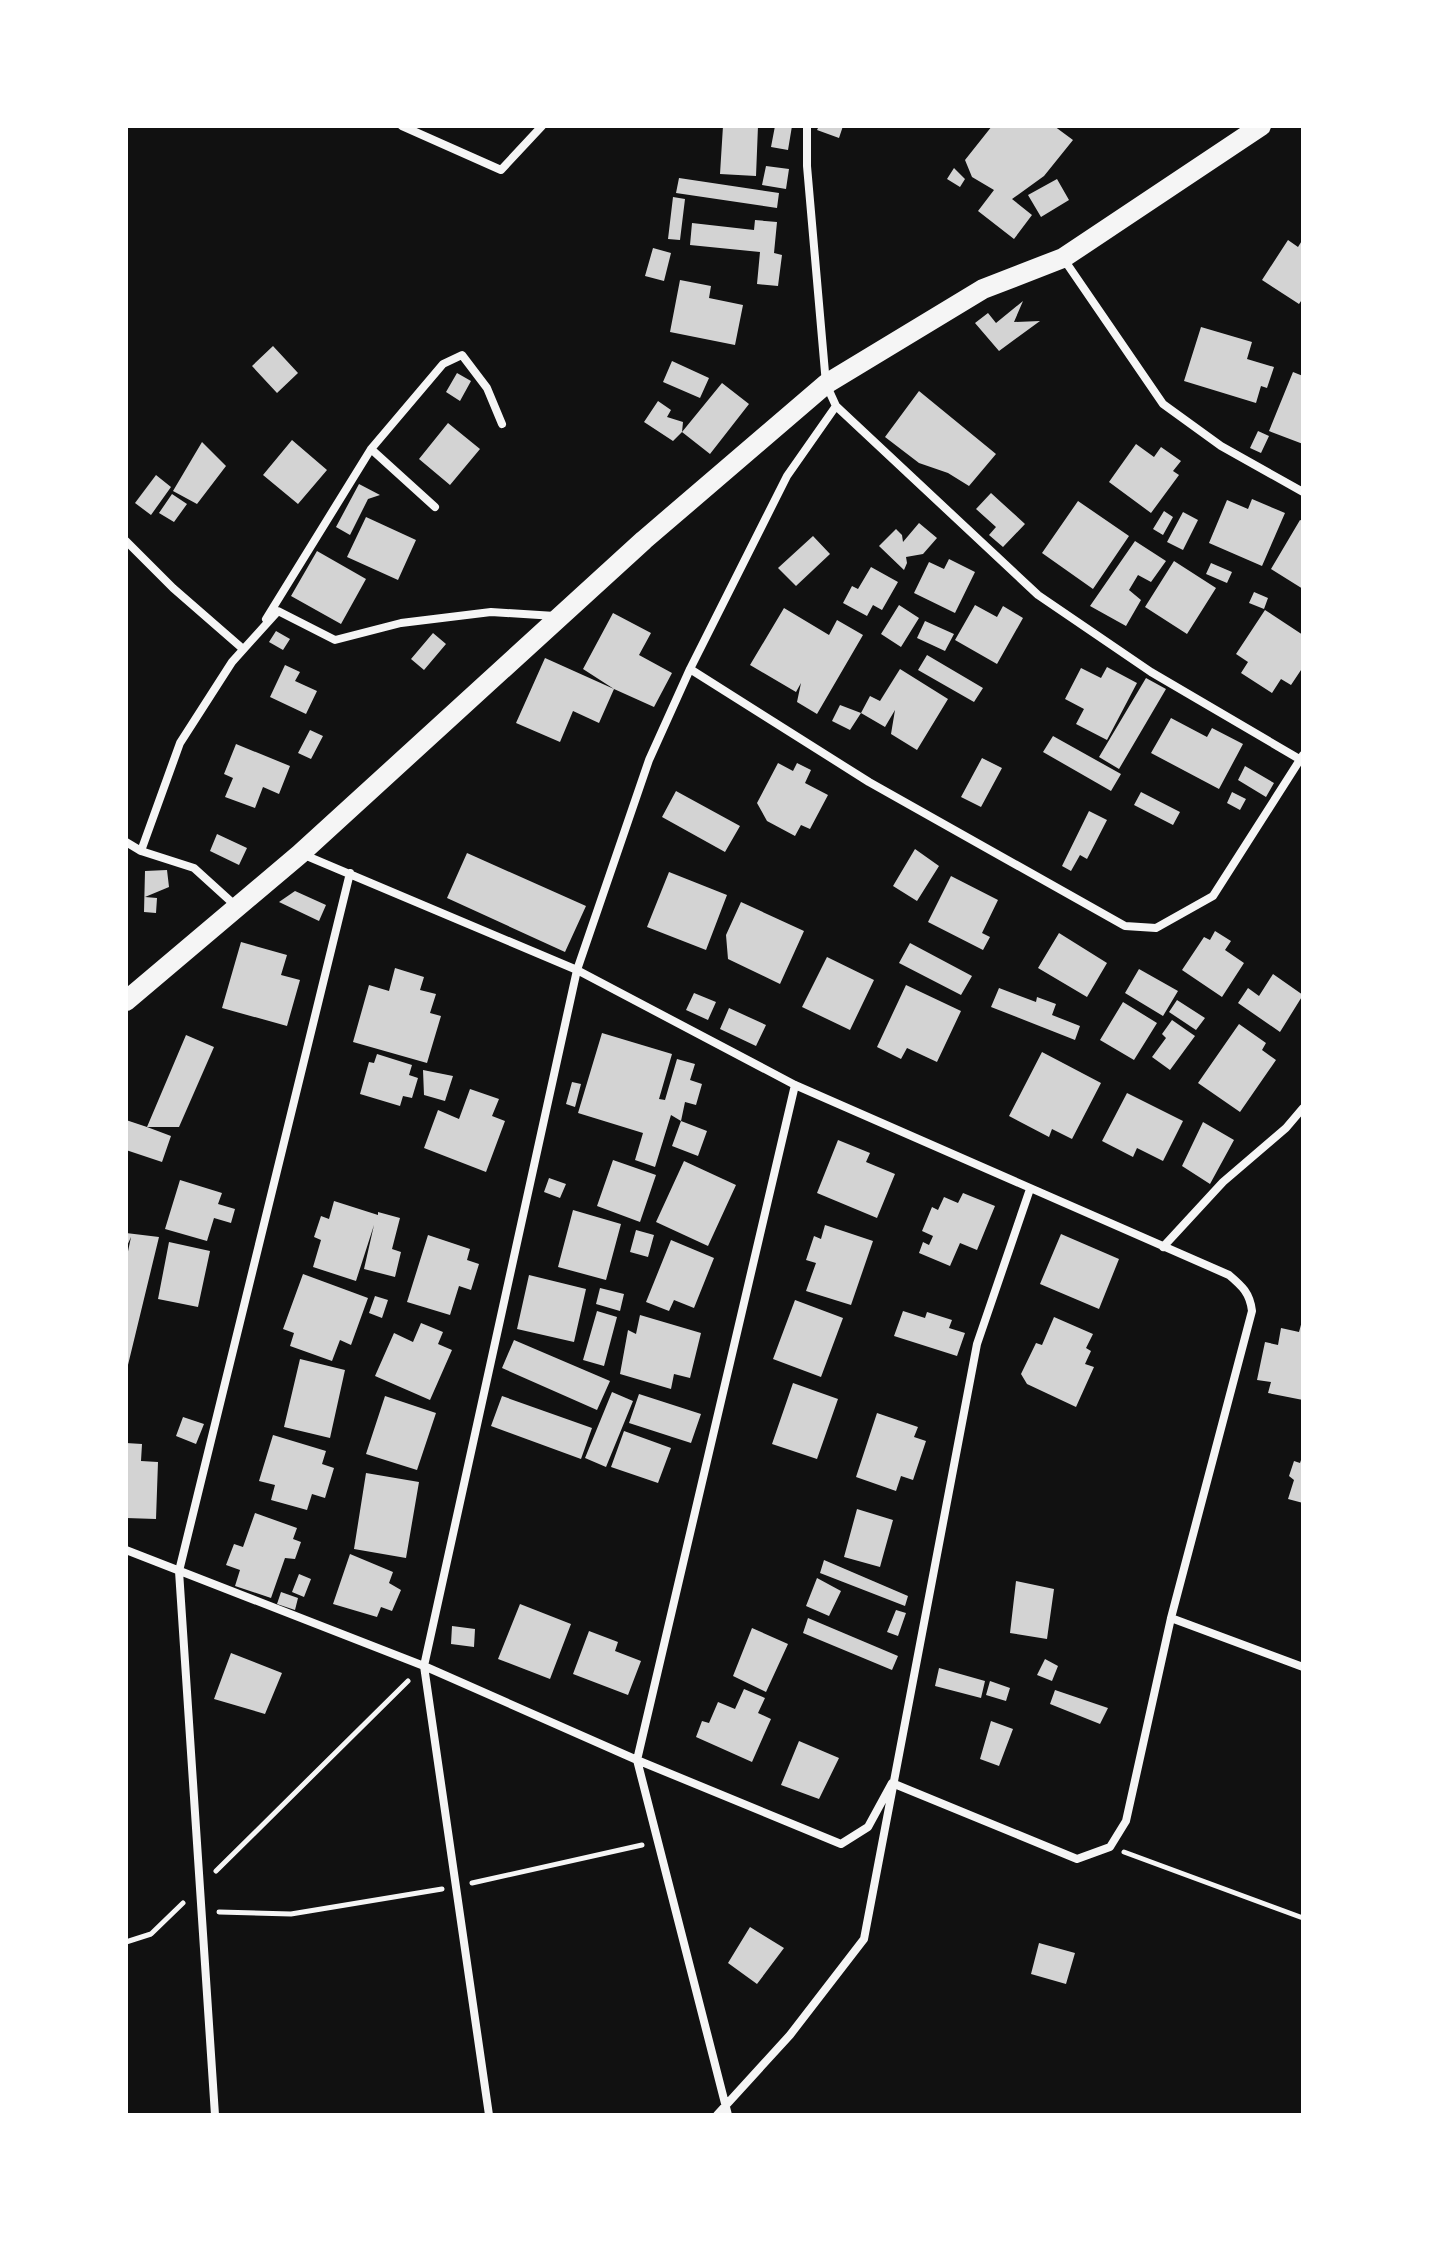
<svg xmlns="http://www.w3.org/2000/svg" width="1429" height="2241" font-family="'DejaVu Sans',sans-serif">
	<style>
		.building { fill: #d3d3d3 }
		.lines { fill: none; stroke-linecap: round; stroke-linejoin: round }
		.path { stroke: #f5f5f5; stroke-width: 5 }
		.minor { stroke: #f5f5f5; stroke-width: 8 }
		.primary { stroke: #f5f5f5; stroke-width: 20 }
	</style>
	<rect width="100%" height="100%" fill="#111"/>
	<!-- building -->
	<path class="building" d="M723 126H758L756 176 720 174Z
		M775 126H792L788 150 771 147Z
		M819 126H843L839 138 817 130Z
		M992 126H1054L1073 140 1044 176 1012 199 1032 215 1014 239 978 211 994 190 972 177 965 160Z
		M766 166 789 169 786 189 762 185Z
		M954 168 965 179 960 187 947 179Z
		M679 178 779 193 777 208 676 193Z
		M1057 179 1069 200 1041 217 1028 195Z
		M673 197 685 199 680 240 668 239Z
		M755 220 777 222 774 253 782 255 778 286 757 284 760 252 690 245 692 223 754 230Z
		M1303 239V298L1299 304 1262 280 1288 240 1298 247Z
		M653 248 671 253 664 281 645 276Z
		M680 280 711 286 709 298 743 305 735 345 670 332Z
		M1023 301 1014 322 1040 321 999 351 975 323 988 313 996 323Z
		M1201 327 1252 342 1247 359 1274 367 1267 388 1261 386 1256 403 1184 381Z
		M273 346 298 373 277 393 252 366Z
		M672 361 709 378 700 398 663 382Z
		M1293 372 1303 376V444L1269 431Z
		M457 373 471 381 460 401 446 392Z
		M722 383 749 404 710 454 682 432Z
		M919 391 996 454 969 486 948 473 919 463 885 437Z
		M658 401 671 410 667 417 683 422 682 432 673 441 644 422Z
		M448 423 480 449 450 485 419 459Z
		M1258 431 1269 436 1261 453 1250 448Z
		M292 440 327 470 298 504 263 475Z
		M202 442 226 466 197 504 173 491Z
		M1136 444 1154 457 1161 447 1181 461 1173 471 1179 475 1151 513 1109 482Z
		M156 475 171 487 151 515 135 503Z
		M359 484 380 495 368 499 350 535 336 527Z
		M991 493 1025 524 1003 547 989 535 996 527 976 509Z
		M172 494 187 504 174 522 159 513Z
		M1252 499 1285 513 1262 566 1209 543 1227 500 1248 509Z
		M1078 501 1129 536 1093 589 1042 553Z
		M1164 511 1173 517 1163 535 1153 529Z
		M1183 512 1198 520 1183 550 1167 542Z
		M366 517 416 540 398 580 347 557Z
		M1300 520 1303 521V589L1271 569Z
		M919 523 937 538 923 554 906 557 907 563 904 570 879 546 896 529 902 535 903 542Z
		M813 536 830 554 796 586 778 568Z
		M1135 541 1166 561 1151 582 1138 575 1129 590 1141 600 1126 626 1090 606Z
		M317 551 366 579 341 624 291 596Z
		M949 559 975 572 955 613 914 593 929 562 944 569Z
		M1174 561 1216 588 1187 634 1145 607Z
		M1211 563 1232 572 1227 583 1206 574Z
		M871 567 898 582 882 610 873 605 867 616 843 603 852 586 858 589Z
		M1254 592 1268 598 1264 609 1249 603Z
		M899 605 919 618 901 647 881 634Z
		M975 605 997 617 1003 606 1023 618 997 664 955 640Z
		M784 608 829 635 837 620 863 635 817 714 797 702 801 683 796 692 750 665Z
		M1265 610 1303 635V667L1291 685 1281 679 1272 693 1241 673 1248 662 1236 654Z
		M613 613 651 633 639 655 672 673 654 707 614 689 599 723 573 711 560 742 516 723 545 658 614 689 583 669Z
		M925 621 954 634 945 651 917 638Z
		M276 631 290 639 283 650 269 642Z
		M433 633 446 644 424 670 411 659Z
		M927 655 983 688 974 702 918 670Z
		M285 665 300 672 295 681 317 691 306 714 270 697Z
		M1107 667 1137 683 1107 740 1076 724 1084 709 1065 699 1081 668 1101 678Z
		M900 669 948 699 917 750 891 734 895 710 885 727 861 713 870 696 880 701Z
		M1146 678 1166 689 1119 769 1099 757Z
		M840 705 861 713 850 730 832 721Z
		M1171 718 1207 737 1212 728 1243 744 1219 789 1151 753Z
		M310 730 323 736 311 759 298 753Z
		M1053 736 1121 774 1111 791 1043 752Z
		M236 744 290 766 279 794 263 787 255 808 225 797 233 778 224 774Z
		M982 758 1002 768 981 807 961 797Z
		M778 763 793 771 797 763 811 770 805 783 828 795 810 829 801 825 795 836 767 821 757 803Z
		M1245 766 1274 783 1266 797 1238 780Z
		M676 791 740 826 725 852 662 817Z
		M1141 792 1180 812 1173 825 1134 805Z
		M1232 792 1246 799 1240 810 1227 803Z
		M1089 811 1107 820 1087 859 1080 855 1071 871 1062 866Z
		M217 834 247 848 239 865 210 851Z
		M915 849 939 866 917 901 893 886Z
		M467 853 586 906 565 952 447 898Z
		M167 870 169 887 145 897 157 898 156 913 144 912 145 871Z
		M669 872 727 895 706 950 647 927Z
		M951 876 998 900 982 933 990 937 983 950 928 922Z
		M295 891 326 905 319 921 279 902Z
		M741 902 804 931 780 984 728 959 726 935Z
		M1215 931 1231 941 1225 950 1244 963 1222 997 1182 970 1204 937 1210 940Z
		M1059 933 1107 963 1087 997 1038 968Z
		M241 942 287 955 281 975 300 980 287 1026 222 1008Z
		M910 943 972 976 961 995 899 963Z
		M827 957 874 980 850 1030 802 1007Z
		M395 968 424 977 420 990 436 994 430 1013 441 1016 427 1063 353 1042 369 985 389 991Z
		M1139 969 1178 991 1163 1016 1125 993Z
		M1273 974 1303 995 1280 1032 1238 1003 1248 988 1259 996Z
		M906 985 961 1011 937 1062 907 1048 901 1059 877 1047Z
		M999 988 1036 1002 1037 997 1056 1004 1052 1015 1080 1026 1075 1040 991 1007Z
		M694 993 716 1002 708 1020 686 1010Z
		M1177 1000 1205 1018 1196 1030 1169 1012Z
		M1123 1002 1157 1023 1134 1060 1100 1040Z
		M729 1008 766 1025 756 1046 720 1029Z
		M1172 1020 1195 1036 1170 1070 1152 1057 1166 1038 1162 1034Z
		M1239 1024 1266 1043 1262 1050 1276 1060 1240 1112 1198 1083Z
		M602 1033 672 1054 659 1099 665 1100 677 1059 695 1064 690 1080 702 1084 696 1105 685 1102 681 1121 671 1115 655 1167 635 1160 643 1133 578 1113Z
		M186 1035 214 1047 179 1127H147L171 1136 162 1162 126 1150V1120L147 1127Z
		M1042 1052 1101 1083 1072 1139 1052 1129 1049 1137 1009 1116Z
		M377 1054 412 1065 409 1075 418 1078 412 1098 403 1096 400 1106 360 1094 369 1062 374 1063Z
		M423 1070 453 1076 445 1101 424 1095Z
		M572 1082 581 1084 575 1107 566 1104Z
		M470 1089 499 1099 492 1116 505 1121 486 1172 424 1148 438 1110 459 1119Z
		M1127 1093 1183 1121 1163 1161 1137 1148 1133 1157 1102 1141Z
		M681 1121 707 1131 698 1156 672 1146Z
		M1203 1122 1234 1140 1210 1184 1182 1166Z
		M838 1140 870 1153 866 1162 895 1174 877 1218 817 1193Z
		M613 1160 656 1175 640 1222 597 1206Z
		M684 1161 736 1185 708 1246 656 1222Z
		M549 1178 566 1184 560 1198 544 1192Z
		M180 1180 222 1193 218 1204 235 1209 231 1223 214 1218 207 1241 165 1229Z
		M963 1193 995 1206 977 1250 960 1243 950 1266 919 1253 923 1242 929 1245 933 1236 922 1231 932 1207 938 1210 944 1197 958 1203Z
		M334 1201 378 1215V1212L400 1218 392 1249 401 1252 395 1277 364 1269 374 1225 356 1281 313 1267 321 1240 314 1237 321 1216 329 1219Z
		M573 1210 621 1224 606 1280 558 1267Z
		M825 1225 873 1241 851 1305 806 1291 816 1263 806 1260 814 1236 821 1239Z
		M636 1230 654 1235 648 1257 630 1252Z
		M126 1233 159 1237 127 1369 126 1261 131 1237 126 1248Z
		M1061 1234 1119 1259 1099 1309 1040 1284Z
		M428 1235 470 1249 467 1260 479 1264 471 1290 459 1286 450 1315 407 1302Z
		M671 1240 714 1258 694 1308 674 1300 669 1311 646 1302Z
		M169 1242 210 1251 198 1307 158 1299Z
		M303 1274 368 1298 351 1345 340 1340 332 1361 290 1346 294 1333 283 1329Z
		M529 1275 586 1289 574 1342 517 1329Z
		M600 1288 624 1294 620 1311 596 1304Z
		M375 1296 388 1300 382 1318 369 1313Z
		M795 1300 843 1318 821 1377 773 1359Z
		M597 1311 617 1317 604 1366 583 1360Z
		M903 1311 925 1318 927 1312 952 1320 949 1328 965 1333 957 1356 894 1336Z
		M640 1315 701 1333 690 1378 674 1374 671 1389 620 1374 628 1330 636 1334Z
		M1054 1317 1093 1334 1086 1348 1091 1351 1085 1364 1094 1367 1076 1407 1027 1384 1021 1374 1036 1343 1042 1345Z
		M1302 1321H1303V1400L1268 1393 1271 1382 1257 1380 1265 1342 1278 1345 1281 1328 1299 1332Z
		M421 1323 443 1332 438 1344 452 1350 430 1400 375 1376 394 1333 413 1342Z
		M514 1340 610 1381 597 1410 502 1368Z
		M300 1359 345 1370 330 1438 284 1427Z
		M793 1383 838 1399 817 1459 772 1444Z
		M612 1392 633 1401 606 1467 585 1458Z
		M639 1394 701 1414 691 1443 629 1423Z
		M385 1396 436 1413 417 1470 366 1454Z
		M502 1396 592 1428 581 1459 491 1426Z
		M877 1413 918 1427 914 1437 926 1441 913 1480 901 1476 896 1491 856 1477Z
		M183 1417 204 1424 196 1444 176 1436Z
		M624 1431 671 1448 658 1483 611 1467Z
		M273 1435 326 1451 322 1464 334 1468 325 1498 312 1494 307 1510 271 1500 275 1485 259 1481Z
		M126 1443 142 1444 141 1461 158 1462 156 1519 126 1518Z
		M1303 1454V1503L1288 1499 1294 1480 1289 1476 1294 1461 1300 1463Z
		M366 1473 419 1482 406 1558 354 1549Z
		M857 1509 893 1520 880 1567 844 1557Z
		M255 1513 297 1528 293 1539 301 1542 295 1559 285 1558 271 1598 235 1586 240 1570 226 1565 234 1544 243 1547Z
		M350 1554 393 1572 389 1583 401 1590 392 1611 381 1607 377 1617 333 1604Z
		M824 1560 908 1596 905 1606 820 1573Z
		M299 1574 311 1579 304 1597 292 1592Z
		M817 1578 841 1591 829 1616 806 1606Z
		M1016 1581 1054 1589 1047 1639 1010 1633Z
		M281 1592 298 1598 295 1610 277 1604Z
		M520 1604 571 1624 550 1679 498 1659Z
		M896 1610 906 1613 898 1636 887 1632Z
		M808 1618 898 1656 892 1670 803 1633Z
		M452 1626 475 1629 474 1647 451 1644Z
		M752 1628 788 1644 766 1692 733 1676Z
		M589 1631 618 1642 615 1651 641 1661 628 1695 573 1674Z
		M231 1653 282 1673 265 1714 214 1699Z
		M1045 1659 1058 1666 1052 1681 1037 1675Z
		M939 1668 985 1681 981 1698 935 1686Z
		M990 1681 1010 1688 1006 1701 986 1695Z
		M744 1689 765 1698 758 1713 771 1719 752 1762 696 1737 702 1721 709 1723 718 1702 735 1709Z
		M1055 1690 1108 1708 1100 1724 1050 1704Z
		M991 1721 1013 1729 999 1766 980 1759Z
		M799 1741 839 1758 819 1799 781 1785Z
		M750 1927 784 1948 757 1984 728 1963Z
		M1039 1943 1075 1953 1066 1984 1031 1974Z"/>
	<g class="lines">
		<!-- path -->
		<path class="path" d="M1124 1852 1303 1918
			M216 1871 408 1681
			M472 1883 642 1845
			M219 1912 291 1914 442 1889
			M126 1942 151 1934 183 1903"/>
		<!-- minor -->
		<path class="minor" d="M402 126 501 170 542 126
			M1063 258 1163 404 1221 446 1303 492
			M836 406 1038 595 1151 672 1301 760
			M371 449 435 507
			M126 541 173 588 243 649
			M266 619 371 449 443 364 462 355 487 388 502 424
			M690 669 869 782 1125 926 1156 928 1213 896 1303 755
			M126 842 141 851
			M237 907 194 868 141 851 180 743 232 662 278 611 335 640 401 623 491 612 555 616
			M1163 1247 1223 1182 1286 1128 1303 1108
			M126 1550 424 1666 637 1760 841 1844 868 1827 892 1783 1077 1859 1110 1847 1126 1821 1171 1618 1252 1311C1250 1293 1242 1286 1229 1275L795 1085 577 970 302 854
			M1171 1618 1303 1667
			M215 2115 179 1571 350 873
			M489 2115 424 1666 577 970 649 760 690 669 787 476 836 406 826 384 807 166V126
			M717 2115 790 2035 864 1939 977 1344 1030 1189
			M728 2115 637 1760 795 1085"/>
		<!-- primary -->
		<path class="primary" d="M126 1001 300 854 644 540 826 384 983 289 1063 258 1261 126"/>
	</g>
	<!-- border -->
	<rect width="1429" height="2241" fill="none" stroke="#ffffff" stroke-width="256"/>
</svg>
